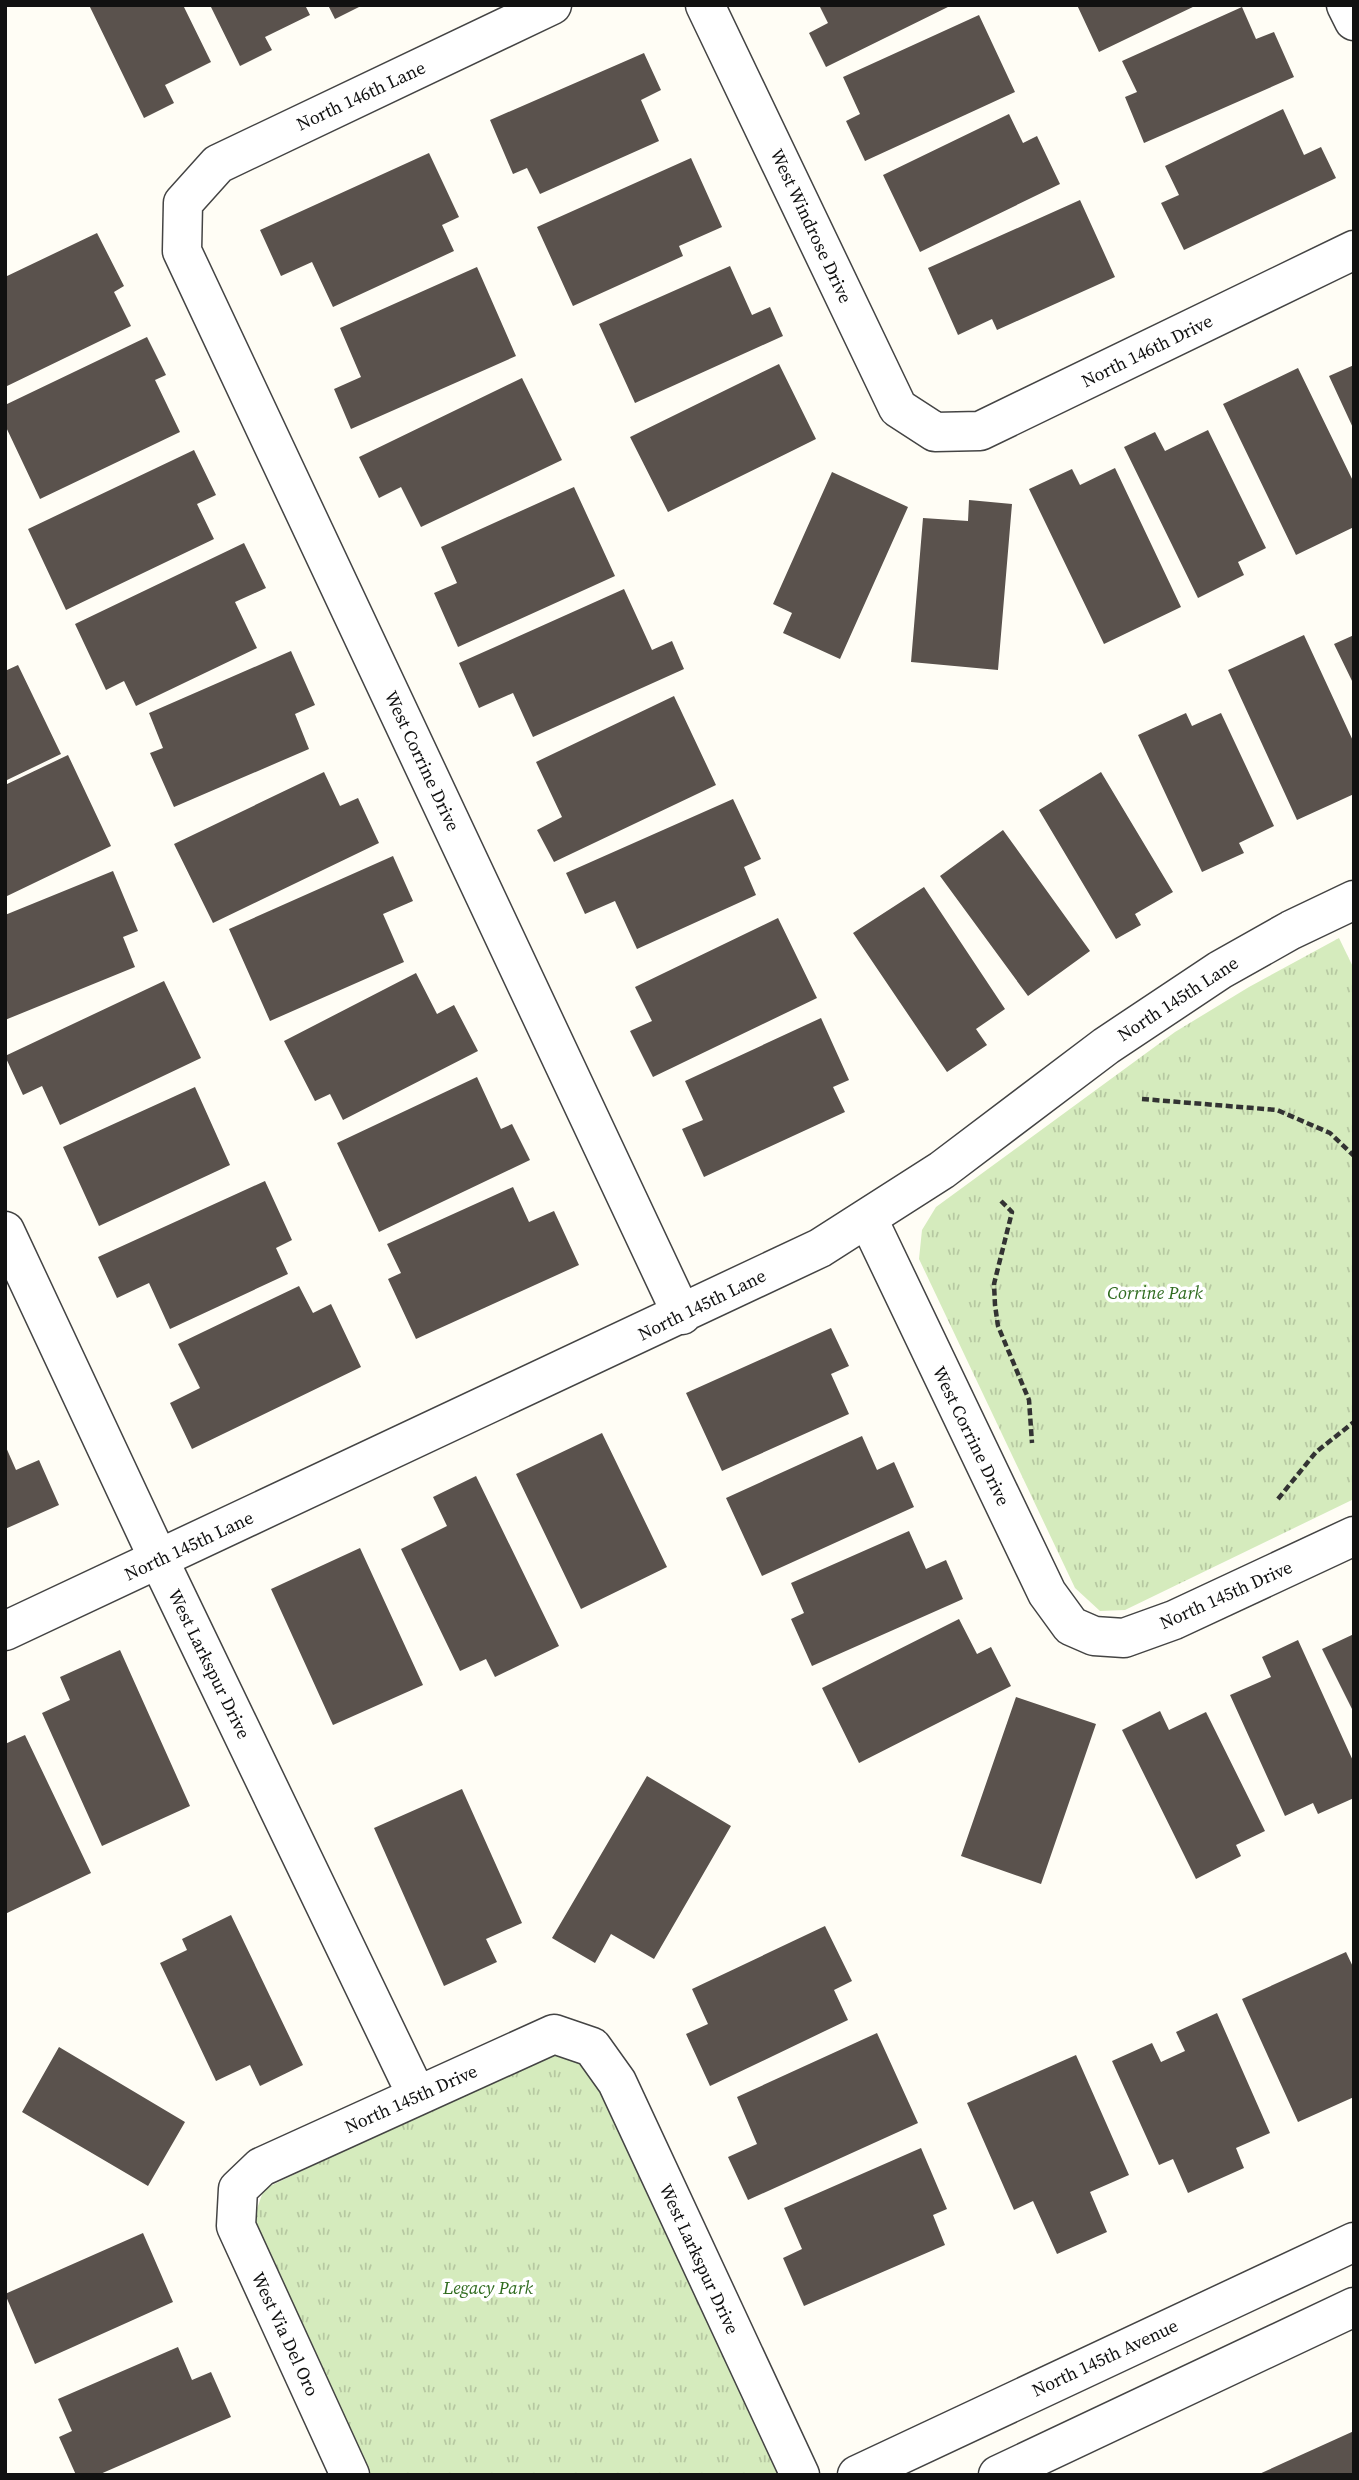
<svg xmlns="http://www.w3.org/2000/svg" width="1359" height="2480" font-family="'Source Serif 4',serif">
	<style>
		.grass { fill: url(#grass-tufts) }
		.building { fill: #5a524d }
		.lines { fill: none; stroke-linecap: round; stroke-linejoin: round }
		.minor-casing { stroke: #444; stroke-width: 41 }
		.path { stroke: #333; stroke-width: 4.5; stroke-dasharray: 7 3.5; stroke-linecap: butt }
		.minor { stroke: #fff; stroke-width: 38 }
		.labels { text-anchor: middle; stroke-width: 7; stroke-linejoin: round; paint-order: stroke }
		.street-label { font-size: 18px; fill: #111; stroke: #fff }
		.park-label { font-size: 18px; font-style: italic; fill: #2f6b1f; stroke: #fff }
	</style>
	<defs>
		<pattern id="grass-tufts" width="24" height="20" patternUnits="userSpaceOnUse" patternTransform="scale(1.75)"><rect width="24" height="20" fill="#d5ebbd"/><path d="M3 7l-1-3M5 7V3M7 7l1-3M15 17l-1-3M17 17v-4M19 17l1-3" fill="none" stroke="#b6c8a1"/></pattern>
	</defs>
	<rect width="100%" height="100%" fill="#fffdf5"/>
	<!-- grass -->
	<path class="grass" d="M1339 938 1354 969V1499L1125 1610 1100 1611 1075 1588 919 1259 922 1230 936 1207 1175 1032 1249 987Z
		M554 2050 590 2066 779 2475H361L248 2234 264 2189Z"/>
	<!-- building -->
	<path class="building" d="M89 5H183L211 62 165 85 174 103 144 118Z
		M210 5H305L310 15 265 37 272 50 240 66Z
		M328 5H363L335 19Z
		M819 5H952L826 67 809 33 828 23Z
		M1077 5H1197L1099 52Z
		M1242 7 1256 39 1274 32 1294 77 1144 143 1125 97 1137 92 1122 61Z
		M979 15 1015 92 865 161 846 121 860 114 843 77Z
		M644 53 661 90 641 100 659 141 540 194 527 168 513 174 490 120Z
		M1283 109 1304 155 1321 147 1336 178 1184 250 1161 203 1179 195 1165 166Z
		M1009 114 1023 143 1037 136 1060 184 920 252 883 175Z
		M429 153 459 217 442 225 454 251 333 307 312 262 281 276 260 230Z
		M691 158 722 227 679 246 683 256 573 306 537 227Z
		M1080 200 1115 277 997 330 992 319 958 335 928 268Z
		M97 233 124 286 114 292 131 326 5 387V277Z
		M730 266 752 315 770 307 783 336 635 403 599 324Z
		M477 267 516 356 351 429 334 389 361 377 340 328Z
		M147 337 166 375 155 380 180 432 40 499 5 425V405Z
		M779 364 816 439 668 512 630 437Z
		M1354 365V430L1329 376Z
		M1298 368 1354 483V527L1296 555 1223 404Z
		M522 378 562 460 421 527 401 487 379 498 359 457Z
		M1208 430 1266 548 1238 562 1244 575 1198 598 1124 447 1155 432 1165 451Z
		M194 450 216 495 197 504 214 539 66 610 28 529Z
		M1115 468 1181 607 1104 644 1029 489 1072 469 1080 485Z
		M832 472 908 507 840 659 783 633 792 613 773 604Z
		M574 487 615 576 458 647 434 593 457 583 441 547Z
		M969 500 1012 504 998 670 911 662 923 518 968 521Z
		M244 543 266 588 235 602 257 648 136 706 124 681 106 690 75 624Z
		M624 589 652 650 672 641 684 669 533 737 513 693 479 708 459 663Z
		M1304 635 1354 743V794L1297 820 1228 670Z
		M1354 635V685L1334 644Z
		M291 651 315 705 295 714 309 749 174 807 150 753 163 748 149 713Z
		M18 665 61 754 5 781V671Z
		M674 696 716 785 554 862 537 830 562 817 536 762Z
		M1186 713 1192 726 1221 713 1274 826 1239 843 1244 853 1202 872 1138 735Z
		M68 755 111 846 5 897V785Z
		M324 772 340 806 358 798 379 843 213 923 174 844Z
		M1101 772 1173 892 1135 914 1141 925 1116 939 1039 810Z
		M733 799 761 859 744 867 756 895 637 949 615 901 585 914 566 873Z
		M1003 830 1090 951 1028 996 940 876Z
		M393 856 413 901 383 914 404 962 270 1021 229 929Z
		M113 871 138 931 123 937 135 967 5 1020V915Z
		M924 887 1005 1009 976 1029 987 1045 947 1072 853 933Z
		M778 918 817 998 653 1077 630 1031 652 1021 635 987Z
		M416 973 437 1014 454 1005 478 1051 343 1120 330 1094 315 1101 284 1041Z
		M164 981 201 1058 60 1125 42 1086 23 1095 5 1056Z
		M821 1018 849 1080 833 1087 845 1112 704 1177 682 1129 703 1120 685 1081Z
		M477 1077 501 1129 512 1124 530 1160 379 1232 337 1143Z
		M195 1087 230 1165 99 1226 63 1147Z
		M265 1181 292 1240 276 1248 288 1274 170 1329 149 1283 117 1298 98 1257Z
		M513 1187 529 1222 554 1211 579 1265 416 1339 388 1279 401 1273 387 1244Z
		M299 1286 313 1313 331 1304 361 1367 192 1449 170 1403 200 1388 178 1344Z
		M831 1328 849 1366 831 1374 849 1414 722 1471 686 1393Z
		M602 1433 667 1567 581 1609 516 1474Z
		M862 1436 877 1470 894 1462 914 1507 762 1576 726 1498Z
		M5 1445 16 1470 39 1460 59 1505 5 1529Z
		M476 1476 559 1646 495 1677 486 1659 460 1671 401 1549 447 1526 433 1497Z
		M909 1531 926 1569 946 1560 963 1599 812 1666 791 1619 804 1613 791 1583Z
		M360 1548 423 1685 333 1725 271 1589Z
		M959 1619 977 1654 991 1647 1011 1686 859 1763 822 1688Z
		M1354 1634V1713L1322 1649Z
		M1298 1640 1354 1763V1798L1318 1814 1313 1803 1285 1816 1230 1695 1271 1677 1262 1657Z
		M120 1650 190 1806 102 1846 42 1713 70 1700 60 1677Z
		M1016 1697 1096 1724 1041 1884 961 1856Z
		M1160 1711 1169 1730 1206 1712 1265 1831 1236 1845 1241 1856 1196 1879 1122 1730Z
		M25 1735 91 1873 5 1914V1744Z
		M647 1776 731 1826 654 1959 611 1934 595 1963 552 1938Z
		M462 1789 522 1923 486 1939 497 1962 444 1986 374 1828Z
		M231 1915 303 2065 260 2086 250 2065 216 2081 160 1963 187 1950 182 1939Z
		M825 1926 852 1981 834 1990 848 2020 710 2086 686 2034 708 2024 692 1989Z
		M1346 1952 1354 1969V2097L1298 2122 1242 1999Z
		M1217 2013 1270 2133 1236 2148 1244 2168 1188 2193 1173 2159 1159 2165 1112 2061 1152 2043 1161 2062 1185 2051 1176 2032Z
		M877 2033 918 2123 748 2200 728 2157 757 2144 737 2097Z
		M59 2047 185 2122 148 2186 22 2112Z
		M1076 2055 1129 2175 1090 2192 1107 2232 1057 2254 1033 2201 1014 2210 967 2103Z
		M921 2148 947 2209 933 2215 945 2245 804 2306 783 2258 802 2249 784 2208Z
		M143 2233 173 2302 35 2364 5 2294Z
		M178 2347 192 2380 211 2372 231 2417 98 2475H76L59 2437 72 2431 58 2399Z
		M1354 2431V2475H1257Z"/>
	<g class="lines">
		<defs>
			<path id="minor" d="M552 5 218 164 183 203 182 251 682 1315
				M705 5 898 408 935 432 980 431 1354 250
				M1346 5 1354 21
				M868 1219 1047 1593 1071 1626 1094 1636 1124 1638 1174 1620 1354 1536
				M5 1231 159 1560 417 2096
				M5 1631 820 1248 942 1170 1106 1046 1220 970 1291 930 1354 900
				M350 2475 236 2226 238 2189 261 2167 554 2034 592 2047 617 2082 800 2475
				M857 2475 1354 2242
				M998 2475 1354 2307"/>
		</defs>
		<!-- minor casing -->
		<use href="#minor" class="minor-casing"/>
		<!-- path -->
		<path class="path" d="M1142 1099 1277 1110 1330 1133 1354 1156
			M1001 1201 1012 1212 994 1284 995 1305 998 1326 1029 1400 1032 1443
			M1278 1499 1316 1452 1354 1422"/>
		<!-- minor -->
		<use href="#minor" class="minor"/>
	</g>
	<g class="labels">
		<!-- street labels -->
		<g class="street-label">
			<text transform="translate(361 96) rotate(-25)" y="6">North 146th Lane</text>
			<text transform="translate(811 226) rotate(65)" y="6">West Windrose Drive</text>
			<text transform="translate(1147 351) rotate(-26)" y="6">North 146th Drive</text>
			<text transform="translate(422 761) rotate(65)" y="6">West Corrine Drive</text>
			<text transform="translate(1178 999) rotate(-33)" y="6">North 145th Lane</text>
			<text transform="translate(702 1305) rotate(-26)" y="6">North 145th Lane</text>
			<text transform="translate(971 1436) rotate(64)" y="6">West Corrine Drive</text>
			<text transform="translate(189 1546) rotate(-25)" y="6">North 145th Lane</text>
			<text transform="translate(1226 1595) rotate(-24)" y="6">North 145th Drive</text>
			<text transform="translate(209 1664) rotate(64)" y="6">West Larkspur Drive</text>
			<text transform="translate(411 2099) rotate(-24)" y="6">North 145th Drive</text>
			<text transform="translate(699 2259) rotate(65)" y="6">West Larkspur Drive</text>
			<text transform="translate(285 2334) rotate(65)" y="6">West Via Del Oro</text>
			<text transform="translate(1105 2358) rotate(-25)" y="6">North 145th Avenue</text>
		</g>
		<!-- park labels -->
		<g class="park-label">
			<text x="1155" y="1299">Corrine Park</text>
			<text x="488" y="2294">Legacy Park</text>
		</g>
	</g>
	<!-- border -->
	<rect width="1359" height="2480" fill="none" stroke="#111111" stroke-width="14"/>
</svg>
